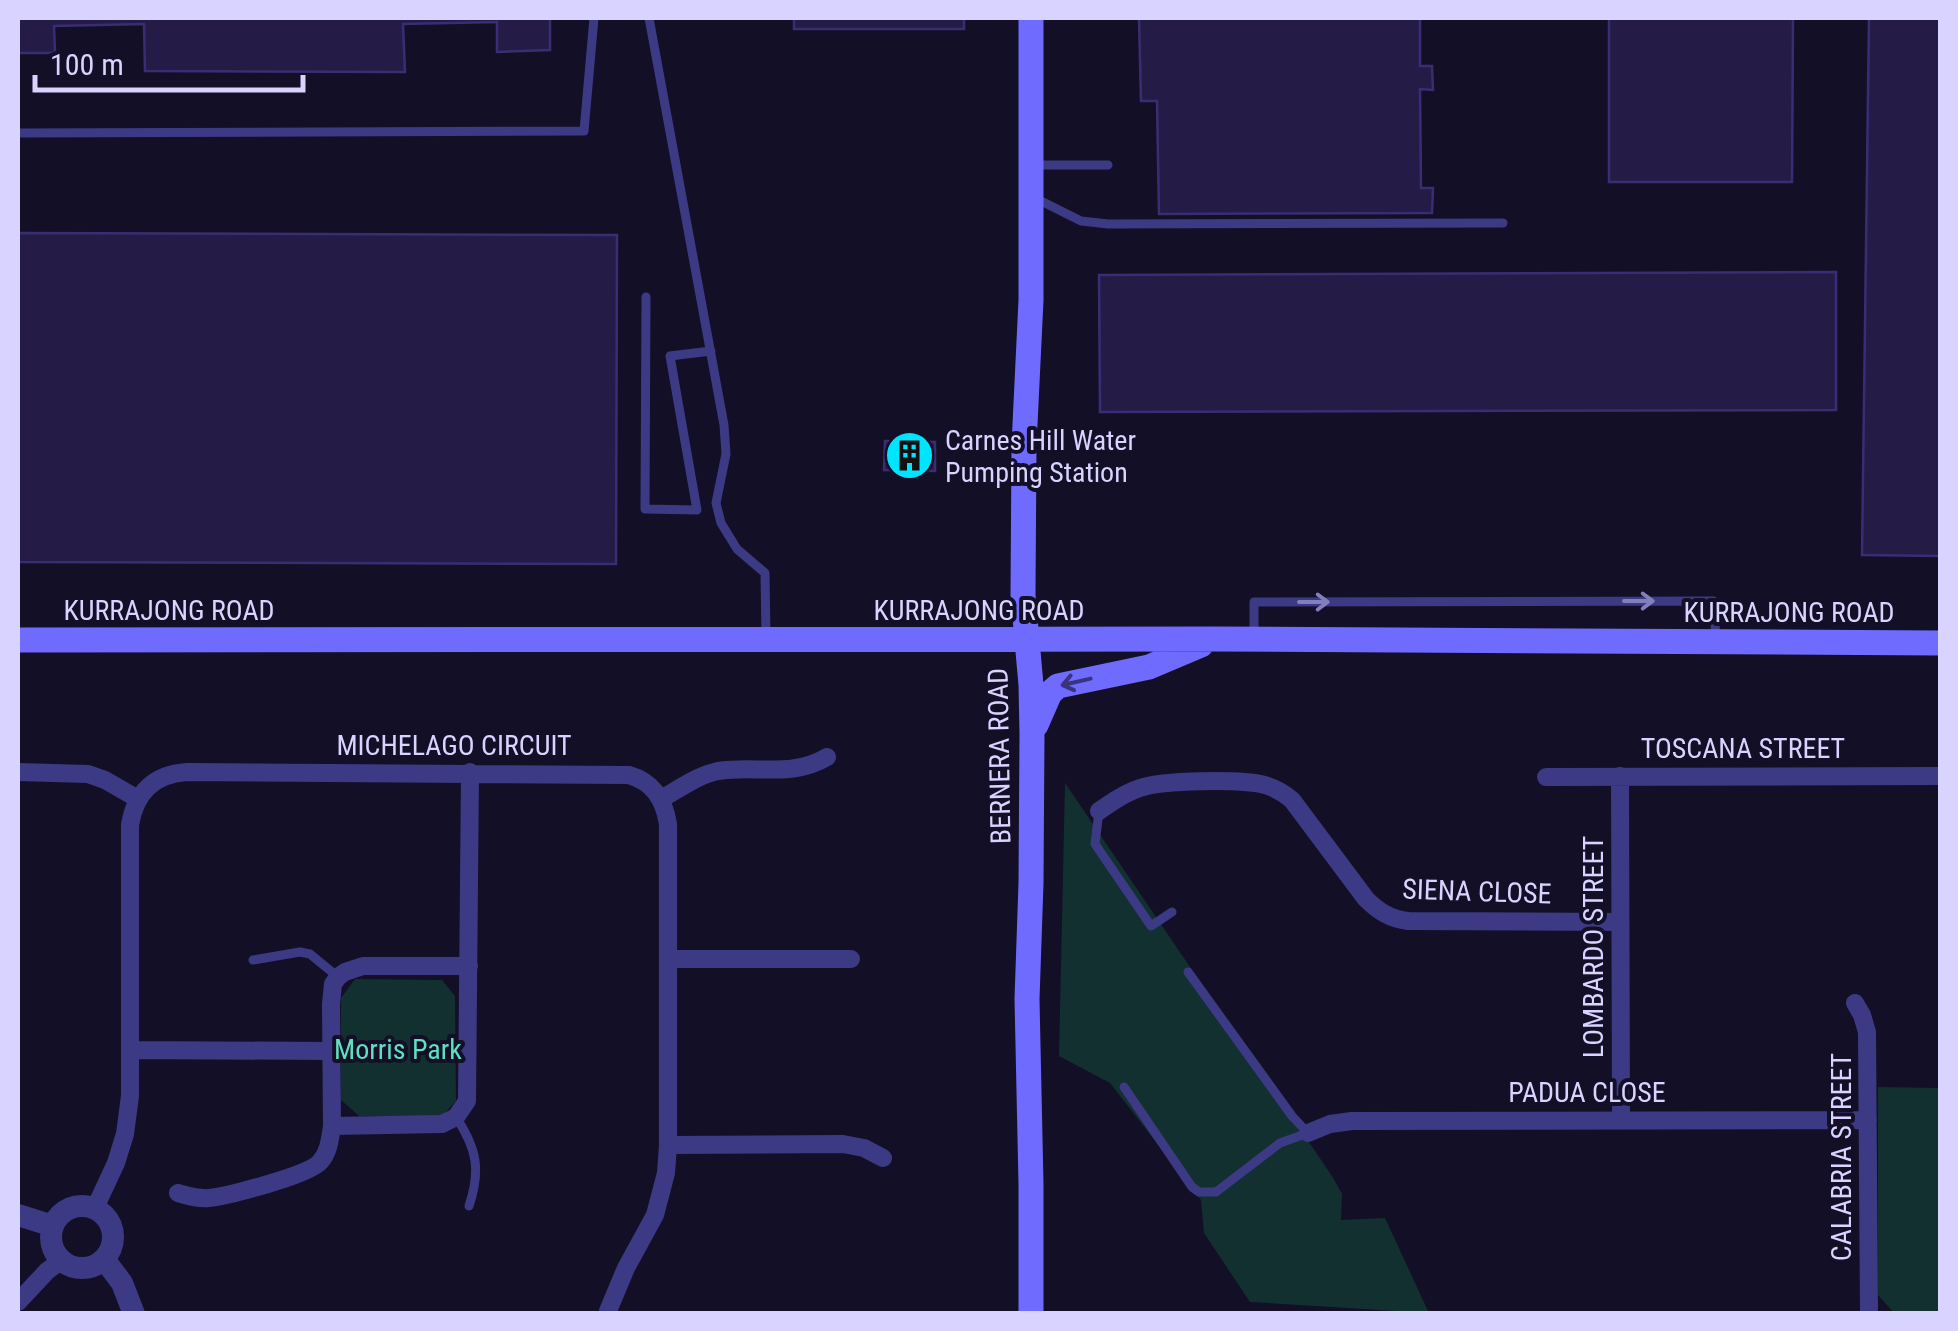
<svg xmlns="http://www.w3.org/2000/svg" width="1958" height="1331" font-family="'Roboto Condensed',sans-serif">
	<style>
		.green { fill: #12302f }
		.building { fill: #241b47; stroke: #3b2d73; stroke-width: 2.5 }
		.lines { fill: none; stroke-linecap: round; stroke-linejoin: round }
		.service { stroke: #3d3a85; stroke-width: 9 }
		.minor { stroke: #3d3a85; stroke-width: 18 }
		.tertiary { stroke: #3d3a85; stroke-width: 22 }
		.secondary { stroke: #6f6bff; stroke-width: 25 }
		.oneway { stroke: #837fbc }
		.oneway2 { stroke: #38347d }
		.labels { text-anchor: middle; stroke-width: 8; stroke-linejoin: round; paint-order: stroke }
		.poi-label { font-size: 28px; fill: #d9d4ff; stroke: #130f26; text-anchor: start }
		.street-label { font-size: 28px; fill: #d9d4ff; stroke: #130f26 }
		.park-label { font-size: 28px; fill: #5fe0c0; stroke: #130f26 }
	</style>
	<rect width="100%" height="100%" fill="#130f26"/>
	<!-- green -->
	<path class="green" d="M1065 783 1332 1176 1342 1194 1341 1220 1385 1218 1429 1313 1250 1302 1204 1233 1201 1200 1110 1083 1059 1056Z
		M355 979 442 980 455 996 456 1101 442 1116H359L341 1100V998Z
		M1878 1087 1940 1088V1313H1894L1878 1295Z"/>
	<!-- building -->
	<path class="building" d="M18 18H550V50L497 52V22L403 24 405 72 145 71 144 24 54 26 55 53H18Z
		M794 18H964V29H794Z
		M1139 18H1420V66H1432L1433 90 1420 89 1421 188H1433L1432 213 1159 214 1157 101H1141Z
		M1609 18H1793L1792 182H1609Z
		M1869 18H1940V556L1862 555Z
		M18 233 617 235 616 564 18 562Z
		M1836 272V410L1100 412 1099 275Z
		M885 441 935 442V471L884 470Z"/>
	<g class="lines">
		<!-- service -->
		<path class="service" d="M649 18 724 425 726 454 716 503 721 523 737 549 765 573 766 637
			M18 133 584 131 594 18
			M1034 165H1108
			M1037 199 1081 221 1108 224 1503 223
			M646 297 645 509 697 510 670 356 711 351
			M1254 637V602L1713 601 1716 637
			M1099 811 1095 844 1151 926 1172 912
			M253 960 300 952 310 954 338 977
			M1124 1087 1192 1187 1199 1192H1216L1280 1143 1308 1133 1292 1116 1188 972
			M456 1117C477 1149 481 1170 469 1206"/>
		<!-- minor -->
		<path class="minor" d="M18 772 88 774 105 780 138 799
			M1620 776 1621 1119
			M1546 777 1940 776
			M661 799C679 789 698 775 718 771 756 765 792 778 827 757
			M1099 811C1112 802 1125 793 1140 788 1163 780 1240 779 1265 785 1275 788 1284 793 1292 800L1366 899C1379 912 1391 919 1408 921L1620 922
			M668 959H851
			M1855 1003 1862 1015 1867 1032 1869 1314
			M131 1050 330 1051
			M332 1126 442 1124 456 1117 467 1101 470 772
			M1308 1133 1330 1124 1352 1121 1868 1120
			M668 1145 843 1144 864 1148 883 1158
			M178 1193C189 1196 198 1199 209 1198 228 1196 309 1175 320 1162 329 1152 330 1139 332 1126L331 1004 333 984 338 977 345 972 363 966H469
			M95 1208 116 1163 125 1134 130 1096V825C135 793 154 774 187 772L629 775C653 782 664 799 668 824V1145L666 1173 655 1215 626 1268 608 1311
			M18 1302 47 1271 62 1260"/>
		<!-- tertiary -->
		<path class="tertiary" d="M51 1237a31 31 0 1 1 62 0a31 31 0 1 1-62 0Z
			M18 1215 53 1226
			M104 1259 122 1283 134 1314"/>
		<!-- secondary -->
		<path class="secondary" d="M1031 18V300L1024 445 1023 595 1031 685 1032 734 1031 883 1027 999 1031 1184V1314
			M18 640 1215 639 1940 643
			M1036 725 1050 693 1058 686 1149 667 1201 645"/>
	</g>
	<!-- one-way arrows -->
	<defs><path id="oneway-shaft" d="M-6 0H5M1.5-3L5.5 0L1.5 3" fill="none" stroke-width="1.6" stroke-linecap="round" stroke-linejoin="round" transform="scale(2.5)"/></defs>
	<g class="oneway">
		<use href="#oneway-shaft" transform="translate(1639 601)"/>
		<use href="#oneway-shaft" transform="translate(1314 602)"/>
	</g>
	<use class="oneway2" href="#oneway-shaft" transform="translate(1076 682) rotate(167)"/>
	<!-- icons -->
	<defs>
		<symbol id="building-disc" viewBox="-11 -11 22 22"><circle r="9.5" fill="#00e5ff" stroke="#130f26"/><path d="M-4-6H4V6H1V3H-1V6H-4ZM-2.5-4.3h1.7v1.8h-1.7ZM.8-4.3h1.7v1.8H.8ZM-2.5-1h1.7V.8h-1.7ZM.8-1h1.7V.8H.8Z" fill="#111"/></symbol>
	</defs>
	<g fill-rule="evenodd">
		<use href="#building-disc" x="882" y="428" width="55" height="55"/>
	</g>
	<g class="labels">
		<!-- poi labels -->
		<g class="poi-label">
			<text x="945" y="450">Carnes Hill Water<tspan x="945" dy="32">Pumping Station</tspan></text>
		</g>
		<!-- street labels -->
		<g class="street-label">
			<text x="169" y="620">KURRAJONG ROAD</text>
			<text x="979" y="620">KURRAJONG ROAD</text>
			<text x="1789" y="622">KURRAJONG ROAD</text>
			<text x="454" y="755">MICHELAGO CIRCUIT</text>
			<text x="1743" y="758">TOSCANA STREET</text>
			<text transform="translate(999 756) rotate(-91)" y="10">BERNERA ROAD</text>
			<text transform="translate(1477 891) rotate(2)" y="10">SIENA CLOSE</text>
			<text transform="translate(1593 947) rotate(-90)" y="10">LOMBARDO STREET</text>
			<text x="1587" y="1102">PADUA CLOSE</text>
			<text transform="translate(1841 1157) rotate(-90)" y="10">CALABRIA STREET</text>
		</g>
		<!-- park labels -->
		<g class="park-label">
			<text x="398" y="1059">Morris Park</text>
		</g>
	</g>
	<!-- border -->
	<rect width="1958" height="1331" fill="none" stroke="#d9d4ff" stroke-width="40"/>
	<!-- scale -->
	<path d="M35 75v15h268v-15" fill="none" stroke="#d9d4ff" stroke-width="5"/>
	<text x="50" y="75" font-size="30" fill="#d9d4ff" stroke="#130f26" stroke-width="8" paint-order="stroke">100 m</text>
</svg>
